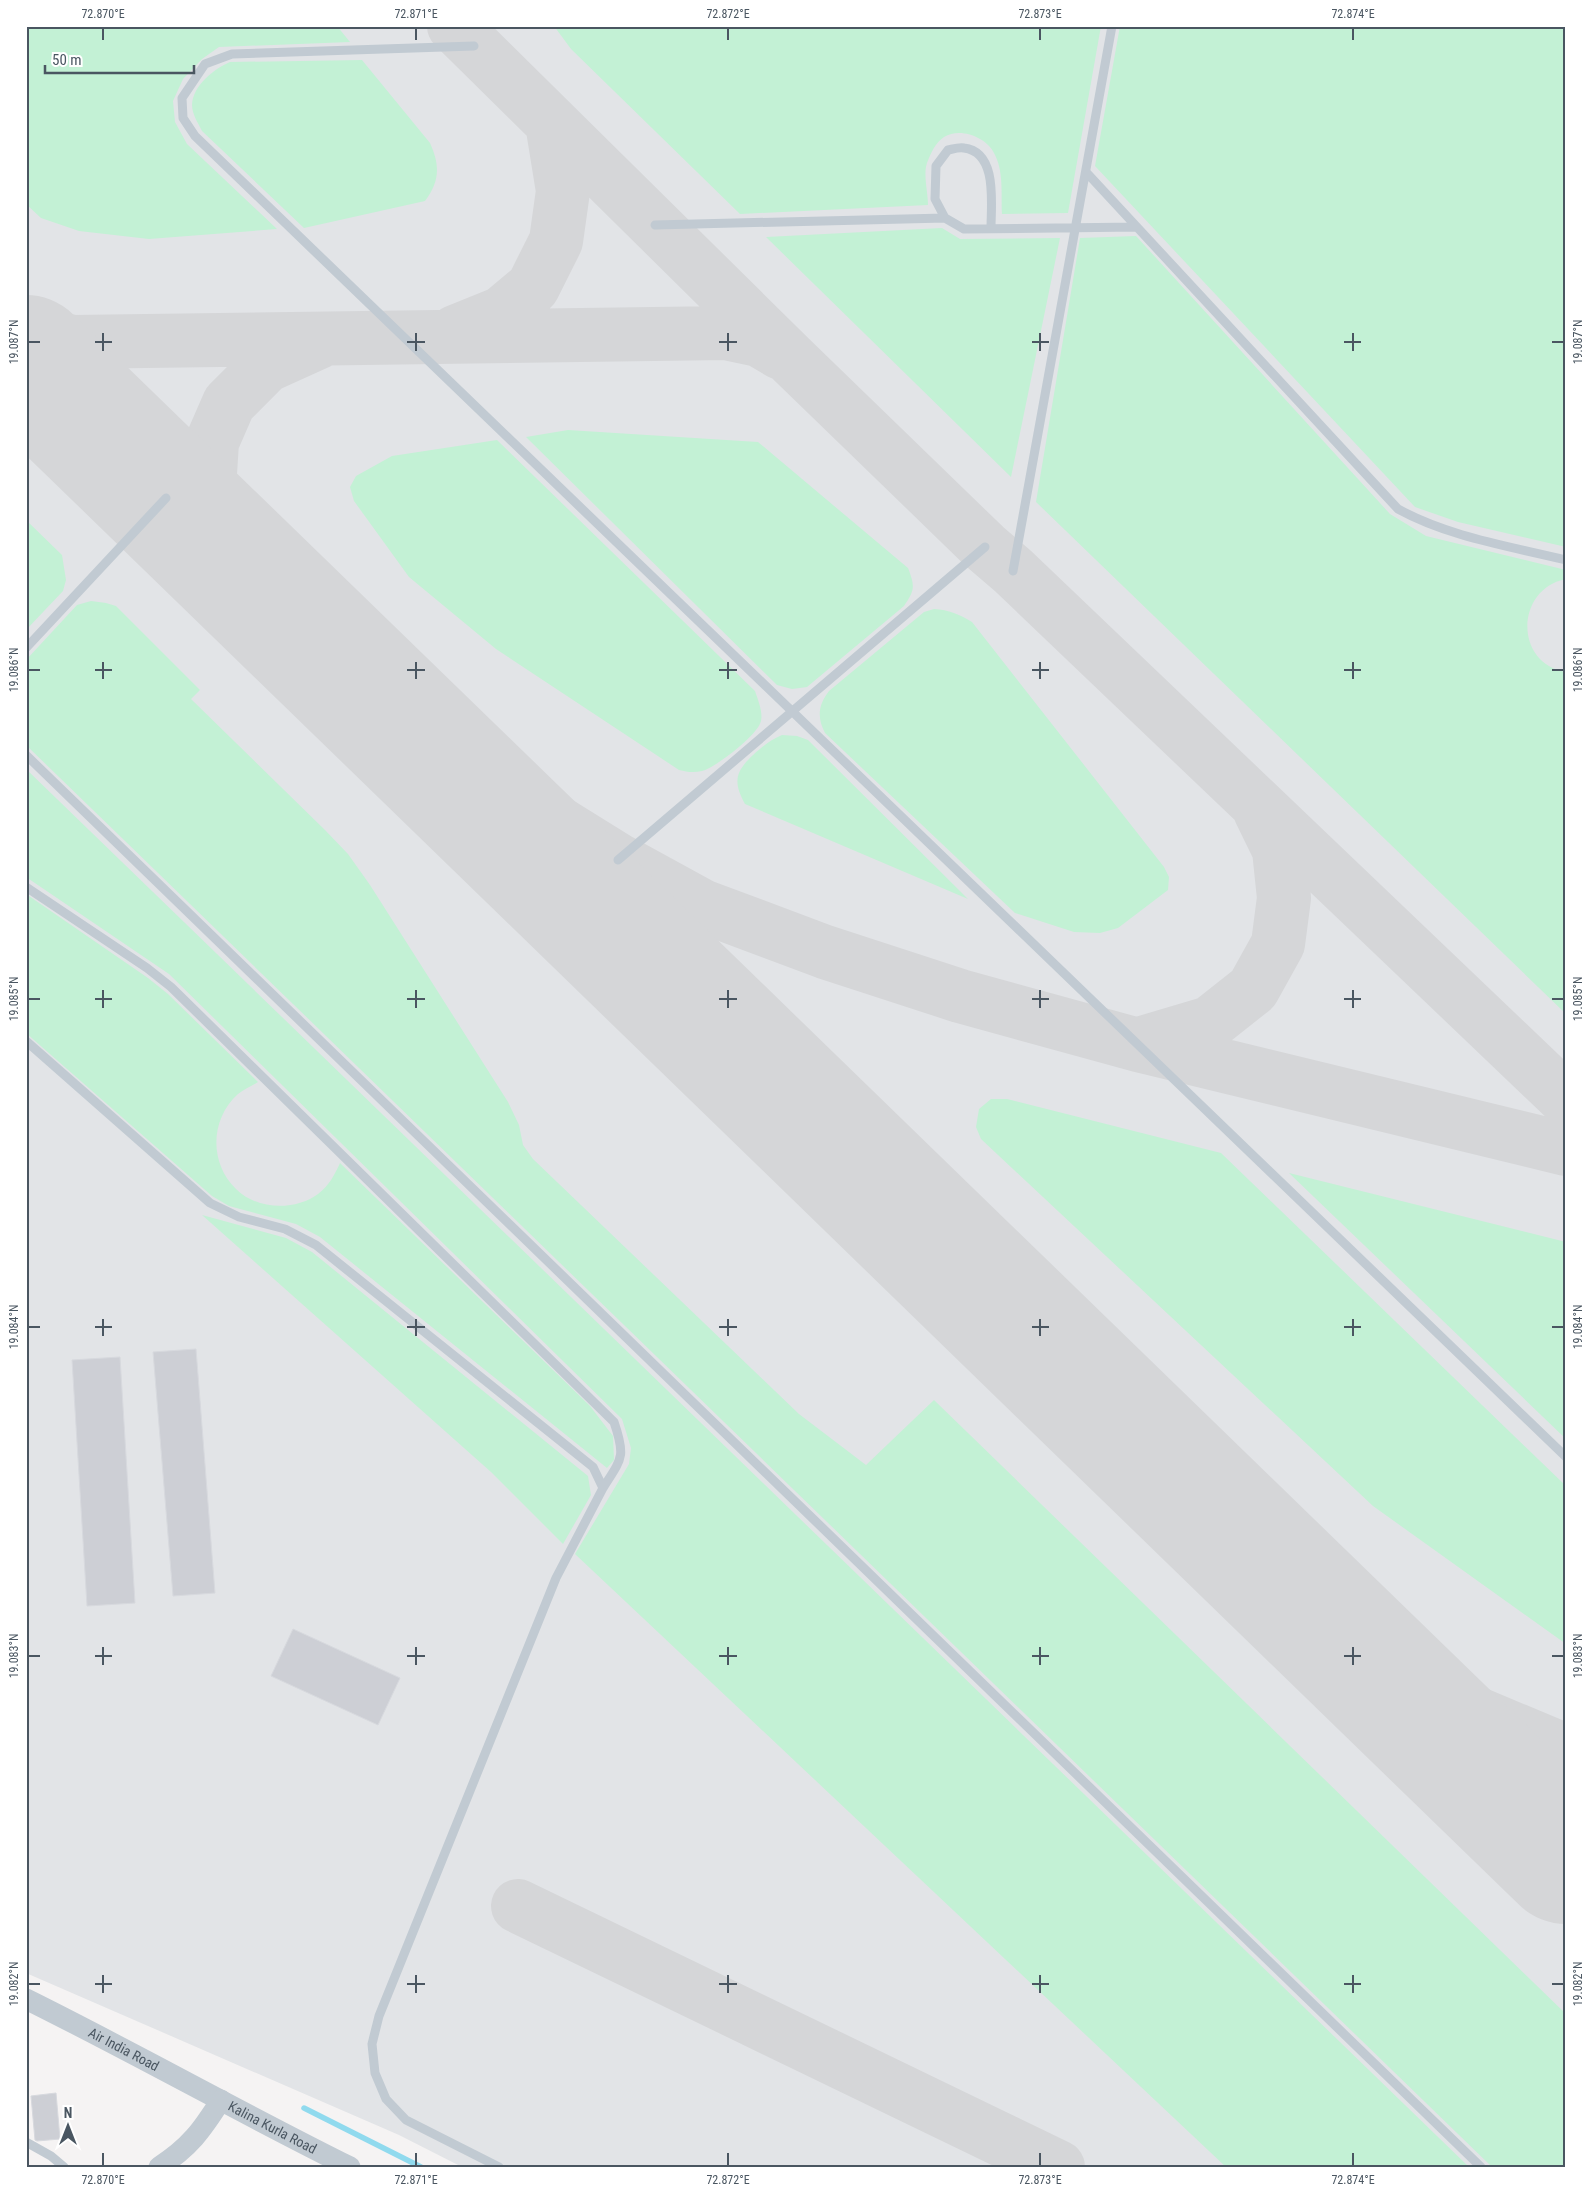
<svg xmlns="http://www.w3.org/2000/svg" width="1592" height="2193" font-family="'Roboto Condensed',sans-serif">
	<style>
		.airport { fill: #e2e4e7 }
		.green { fill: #c3f1d5 }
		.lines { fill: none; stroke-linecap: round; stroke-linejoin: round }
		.stream { stroke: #90daee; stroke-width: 5.5 }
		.taxiway { stroke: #d5d6d8; stroke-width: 54 }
		.runway { stroke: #d5d6d8; stroke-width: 134 }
		.building { fill: #cdcfd5; stroke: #d7d9de }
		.service { stroke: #c1cad2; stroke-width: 9 }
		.tertiary { stroke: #c1cad2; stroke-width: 21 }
		.ticks { fill: none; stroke: #4a5661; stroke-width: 2 }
		.labels { text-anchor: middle; stroke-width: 4; stroke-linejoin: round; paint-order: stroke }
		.street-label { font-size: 14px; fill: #4a5661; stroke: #fff }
		.neatline { fill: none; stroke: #4a5661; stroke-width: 2 }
		.ticks-label { font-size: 12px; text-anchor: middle; fill: #4a5661 }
	</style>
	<rect width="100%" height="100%" fill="#f5f3f3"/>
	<!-- airport -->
	<path class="airport" d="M26 26H1566V2167H462L399 2135 26 1973Z"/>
	<!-- green -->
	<path class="green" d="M26 26H337L350 42 219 47 202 59 183 79 173 101 175 122 187 144 277 229 149 239 79 231 41 218 26 204Z
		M554 26H1101L1068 213 1002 214C1001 194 1004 171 994 153 986 137 960 127 944 137 935 143 931 153 927 163 923 174 928 193 928 205L740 214 571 49Z
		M1120 26H1566V547L1458 522 1415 507 1095 166Z
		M362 60 430 143C440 165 440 181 425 201L304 228 202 131C198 123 192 114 192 105 193 85 214 69 230 62Z
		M942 228 960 239 1060 238 1011 477 766 237Z
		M1136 236 1390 514 1426 536 1566 570V579C1515 589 1514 664 1566 672V1014L1036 502 1080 238Z
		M568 430 758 442 908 568C915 586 915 590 904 606L807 687 792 689 777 685 526 437Z
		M497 440 755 691C758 700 763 712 761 721 758 735 715 768 702 771 694 773 687 772 679 770L496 649 409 577 354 501 350 487 356 476 392 456Z
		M26 520 62 555 66 580 63 591 26 630Z
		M91 601 106 603 116 606 200 690 191 699 325 830 348 854 370 885 508 1102 519 1125 523 1145 533 1159 799 1414 866 1465 934 1400 1566 2014V2167H1492L26 745V660L77 605Z
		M934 609C949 610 959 614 972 622L1164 867 1169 877 1168 890 1118 928 1100 933 1074 932 1015 913 825 733C817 718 818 705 829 691L924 612Z
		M782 735 797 736 808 740 968 899 745 804C733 782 735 772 753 755 763 746 770 740 782 735Z
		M26 769 1469 2167H1226L575 1554 629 1464 631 1448 622 1419 169 974 26 877Z
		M26 894 148 978 168 994 258 1082C252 1086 244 1089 238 1094 210 1119 209 1163 236 1189 257 1210 295 1211 318 1194 329 1186 335 1174 340 1163L590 1406 613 1436 614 1460 607 1468 320 1237 296 1224 229 1206 212 1196 26 1033Z
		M991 1099H1007L1221 1153 1566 1486V1644L1373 1506 981 1139 976 1127 979 1109Z
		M1289 1173 1566 1242V1439Z
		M202 1215 286 1238 312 1252 588 1476 591 1495 563 1544 491 1472Z"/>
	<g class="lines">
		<!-- stream -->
		<path class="stream" d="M304 2108 421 2167"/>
		<!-- taxiway -->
		<path class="taxiway" d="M454 26 790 358 985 547 1013 571 1566 1099
			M26 331 73 342 726 333 759 340 781 353
			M455 332 502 313 533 287 556 241 563 191 552 123
			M26 376 54 390
			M228 558 209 489 212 442 229 403 266 366 319 342
			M363 690 552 819 618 860 702 906 825 952 960 996 1138 1045 1566 1149
			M1139 1044 1210 1023 1253 989 1278 944 1284 898 1279 850 1260 811
			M1373 1670 1566 1751
			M518 1906 1058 2167"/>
		<!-- runway -->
		<path class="runway" d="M26 362 1566 1857"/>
	</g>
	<!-- building -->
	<path class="building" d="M196 1349 215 1593 173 1596 153 1352Z
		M120 1357 135 1603 87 1606 72 1360Z
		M293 1629 400 1678 378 1725 271 1676Z
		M56 2093 60 2139 37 2141 35 2140 31 2096Z"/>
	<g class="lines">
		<!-- service -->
		<path class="service" d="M474 46 232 54 205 64 182 98 183 118 195 136 1566 1457
			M1086 172 1398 509C1449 537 1509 546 1566 560
			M655 225 945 218
			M991 228C991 204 998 152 964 148 959 147 953 149 948 150L936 166 935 199 945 218 964 229 1137 227
			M1013 571 1112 26
			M26 648 166 498
			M26 755 1481 2167
			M618 860 985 547
			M26 887 147 968 171 987 614 1422C626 1457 622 1458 603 1488
			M26 1041 210 1203 239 1217 285 1229 316 1245 593 1467 603 1488 556 1578 379 2016 372 2044 375 2073 386 2099 406 2120 499 2167
			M26 2142 51 2156 64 2167"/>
		<!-- tertiary -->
		<g class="tertiary">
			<path id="s1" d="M26 1999C135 2053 241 2113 350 2167"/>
			<path d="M159 2167C190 2147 202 2130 221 2100"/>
		</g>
	</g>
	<!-- ticks -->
	<path class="ticks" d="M103 28V40M416 28V40M728 28V40M1040 28V40M1353 28V40M103 333V351M416 333V351M728 333V351M1040 333V351M1353 333V351M28 342H40M95 342H112M407 342H425M719 342H737M1032 342H1049M1344 342H1361M1552 342H1564M103 662V679M416 662V679M728 662V679M1040 662V679M1353 662V679M28 670H40M95 670H112M407 670H425M719 670H737M1032 670H1049M1344 670H1361M1552 670H1564M103 990V1008M416 990V1008M728 990V1008M1040 990V1008M1353 990V1008M28 999H40M95 999H112M407 999H425M719 999H737M1032 999H1049M1344 999H1361M1552 999H1564M103 1319V1336M416 1319V1336M728 1319V1336M1040 1319V1336M1353 1319V1336M28 1327H40M95 1327H112M407 1327H425M719 1327H737M1032 1327H1049M1344 1327H1361M1552 1327H1564M103 1647V1665M416 1647V1665M728 1647V1665M1040 1647V1665M1353 1647V1665M28 1656H40M95 1656H112M407 1656H425M719 1656H737M1032 1656H1049M1344 1656H1361M1552 1656H1564M103 1975V1993M416 1975V1993M728 1975V1993M1040 1975V1993M1353 1975V1993M28 1984H40M95 1984H112M407 1984H425M719 1984H737M1032 1984H1049M1344 1984H1361M1552 1984H1564M103 2153V2166M416 2153V2166M728 2153V2166M1040 2153V2166M1353 2153V2166"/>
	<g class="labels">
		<!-- street labels -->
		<g class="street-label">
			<text dy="5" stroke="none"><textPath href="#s1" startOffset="110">Air India Road</textPath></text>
			<text dy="5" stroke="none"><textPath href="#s1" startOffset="278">Kalina Kurla Road</textPath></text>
		</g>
	</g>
	<!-- border -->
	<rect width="1592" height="2193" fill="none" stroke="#ffffff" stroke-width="55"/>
	<!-- north arrow -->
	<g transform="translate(68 2126)" stroke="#ffffff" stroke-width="4" paint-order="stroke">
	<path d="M0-4L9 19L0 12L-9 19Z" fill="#4a5661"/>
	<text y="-8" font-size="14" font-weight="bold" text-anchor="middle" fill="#4a5661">N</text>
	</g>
	<!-- scale -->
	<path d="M45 65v8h149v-8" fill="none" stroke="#4a5661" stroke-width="2.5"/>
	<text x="52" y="65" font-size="15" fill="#4a5661" stroke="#ffffff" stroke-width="4" paint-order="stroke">50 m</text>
	<rect x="28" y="28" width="1536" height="2138" class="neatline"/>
	<g class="ticks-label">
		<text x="103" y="18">72.870°E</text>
		<text x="416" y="18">72.871°E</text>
		<text x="728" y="18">72.872°E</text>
		<text x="1040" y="18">72.873°E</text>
		<text x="1353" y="18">72.874°E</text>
		<text transform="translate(14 342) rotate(-90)" y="4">19.087°N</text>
		<text transform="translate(1578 342) rotate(-90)" y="4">19.087°N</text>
		<text transform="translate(14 670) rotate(-90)" y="4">19.086°N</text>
		<text transform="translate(1578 670) rotate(-90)" y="4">19.086°N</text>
		<text transform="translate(14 999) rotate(-90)" y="4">19.085°N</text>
		<text transform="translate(1578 999) rotate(-90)" y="4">19.085°N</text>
		<text transform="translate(14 1327) rotate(-90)" y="4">19.084°N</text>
		<text transform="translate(1578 1327) rotate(-90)" y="4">19.084°N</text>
		<text transform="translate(14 1656) rotate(-90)" y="4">19.083°N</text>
		<text transform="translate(1578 1656) rotate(-90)" y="4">19.083°N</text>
		<text transform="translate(14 1984) rotate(-90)" y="4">19.082°N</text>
		<text transform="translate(1578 1984) rotate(-90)" y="4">19.082°N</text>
		<text x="103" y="2184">72.870°E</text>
		<text x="416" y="2184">72.871°E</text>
		<text x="728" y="2184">72.872°E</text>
		<text x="1040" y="2184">72.873°E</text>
		<text x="1353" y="2184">72.874°E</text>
	</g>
</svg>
